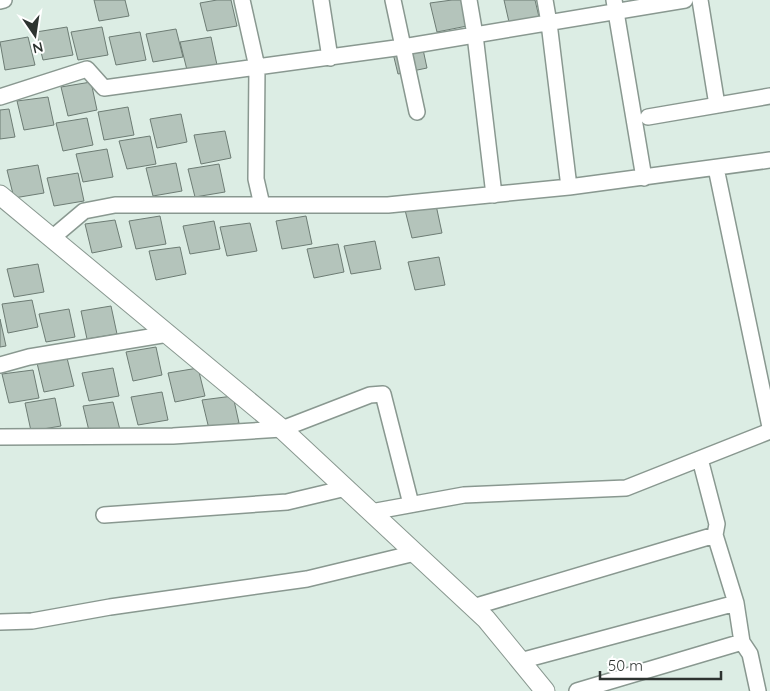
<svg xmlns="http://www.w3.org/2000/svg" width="770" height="691" font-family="Quicksand,sans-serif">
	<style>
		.building { fill: #b4c4bb; stroke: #6d7c74 }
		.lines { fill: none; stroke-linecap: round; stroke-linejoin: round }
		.minor-casing { stroke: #899890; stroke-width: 18 }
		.tertiary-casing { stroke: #899890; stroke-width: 21 }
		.minor { stroke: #fff; stroke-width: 15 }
		.tertiary { stroke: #fff; stroke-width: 19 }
	</style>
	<rect width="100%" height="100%" fill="#dcede4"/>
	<!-- building -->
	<path class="building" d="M94 0H125L129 16 99 21Z
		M217 0H231L237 26 207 31 200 3Z
		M452 0H461L467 26 437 32 430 3Z
		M504 0H535L539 17 509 22Z
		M67 27 73 55 43 60 36 32Z
		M102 27 108 55 78 60 71 32Z
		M176 29 183 57 153 62 146 34Z
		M140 32 146 60 116 65 109 37Z
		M28 37 35 65 5 70 0 42Z
		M211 37 217 65 187 70 180 42Z
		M421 40 427 68 398 74 391 45Z
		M91 82 97 110 68 116 61 87Z
		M48 97 54 125 24 130 17 101Z
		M128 107 134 135 104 140 98 112Z
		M9 109 15 137 0 139V110Z
		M181 114 187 142 157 148 150 119Z
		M87 118 93 145 63 151 56 123Z
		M225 131 231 158 201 164 194 135Z
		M150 136 156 164 127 169 119 141Z
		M107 149 113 177 83 182 76 154Z
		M176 163 182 191 153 196 146 168Z
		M219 164 225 192 195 197 188 169Z
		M38 165 44 193 14 198 7 170Z
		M78 173 84 201 54 206 47 178Z
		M436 205 442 233 412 238 405 210Z
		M160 216 166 244 136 249 129 221Z
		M306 216 312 244 282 249 276 221Z
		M115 220 122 247 92 253 85 224Z
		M214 221 220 249 190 254 183 226Z
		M250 223 257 251 227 256 220 227Z
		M375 241 381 269 351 274 344 246Z
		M338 244 344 272 314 278 307 249Z
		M180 247 186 274 156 280 149 251Z
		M439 257 445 285 415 290 408 262Z
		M38 264 44 292 14 297 7 269Z
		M32 300 38 327 8 333 2 304Z
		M111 306 117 334 87 339 81 311Z
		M69 309 75 337 46 342 39 314Z
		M0 319 6 346 0 347Z
		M156 347 162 375 133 381 126 352Z
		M67 358 74 386 44 392 37 363Z
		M113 368 119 396 89 401 82 373Z
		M198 368 205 396 175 402 168 373Z
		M33 370 39 398 9 403 2 374Z
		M162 392 168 420 138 425 131 397Z
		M233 396 239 423 209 429 202 400Z
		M55 398 61 426 31 431 25 403Z
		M113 402 120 430 90 435 83 406Z"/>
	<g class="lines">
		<defs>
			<path id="minor" d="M242 0 257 67 256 179 262 205
				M321 0 330 58
				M393 0 417 112
				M469 0 475 35 494 195
				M545 0 549 23 569 187
				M614 0 644 178
				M700 0 717 105
				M0 1 4 0
				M0 97 87 69 104 88 403 47 685 0
				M648 117 770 96
				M716 168 770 427
				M52 238 84 211 115 205H388L569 187 770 160
				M0 365 29 357 168 334
				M0 437 173 436 282 429 370 395 383 394 411 504
				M700 459 717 524 715 535 736 603 742 642 750 654 758 691
				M371 512 464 495 626 488 770 431
				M104 515 287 502 346 488
				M473 607 715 535
				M0 622 32 621 110 607 307 579 415 553
				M520 661 736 603
				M577 691 742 642"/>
			<path id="tertiary" d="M0 195 282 429 486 619 545 691"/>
		</defs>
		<!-- minor casing -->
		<use href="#minor" class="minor-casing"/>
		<!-- tertiary casing -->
		<use href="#tertiary" class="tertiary-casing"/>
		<!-- minor -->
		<use href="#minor" class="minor"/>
		<!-- tertiary -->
		<use href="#tertiary" class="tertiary"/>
	</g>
	<!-- north arrow -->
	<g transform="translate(35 35) rotate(167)" stroke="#ffffff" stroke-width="4" paint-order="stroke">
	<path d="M0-4L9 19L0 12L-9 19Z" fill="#2d3330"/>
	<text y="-8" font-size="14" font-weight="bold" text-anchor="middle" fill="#2d3330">N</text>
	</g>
	<!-- scale -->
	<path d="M600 671v8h121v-8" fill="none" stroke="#2d3330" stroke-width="2.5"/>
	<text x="608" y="671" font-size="15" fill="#2d3330" stroke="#ffffff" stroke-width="4" paint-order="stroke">50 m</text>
</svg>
